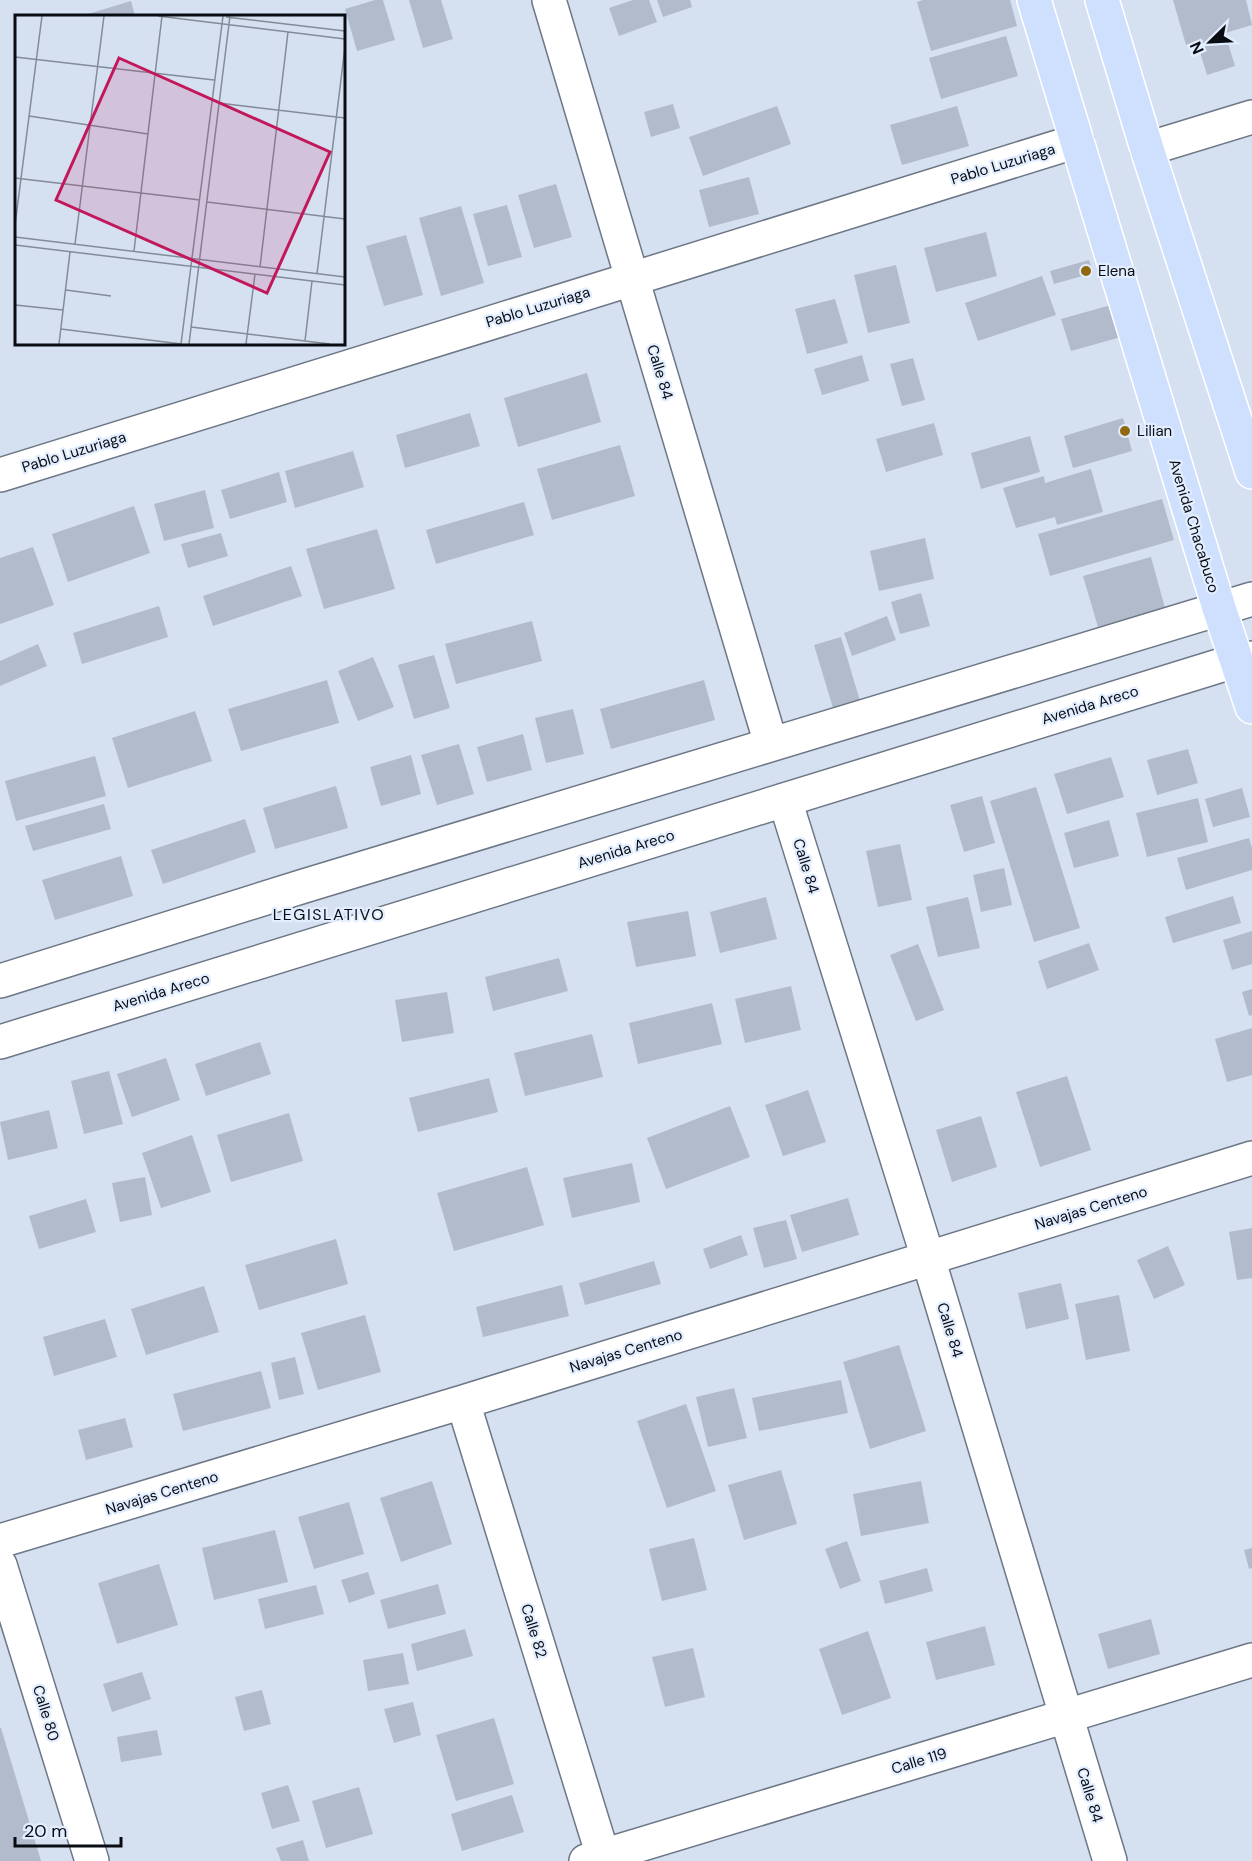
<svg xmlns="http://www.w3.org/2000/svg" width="1252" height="1861" font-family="'DM Sans',sans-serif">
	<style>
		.building { fill: #b1bbcc }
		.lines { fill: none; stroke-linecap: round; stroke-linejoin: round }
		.street-casing { stroke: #6d7786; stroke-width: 36 }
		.secondary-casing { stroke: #6d7786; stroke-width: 36 }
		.primary-casing { stroke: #fff; stroke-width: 36 }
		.street { stroke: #fff; stroke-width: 33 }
		.secondary { stroke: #fff; stroke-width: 33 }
		.primary { stroke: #cee0fd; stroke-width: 33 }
		.poi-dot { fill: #91670f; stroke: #e2eeff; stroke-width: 2 }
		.labels { text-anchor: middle; stroke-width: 4.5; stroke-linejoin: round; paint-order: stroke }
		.street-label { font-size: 15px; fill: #090c12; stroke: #e2eeff }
		.poi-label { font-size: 15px; fill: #090c12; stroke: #e2eeff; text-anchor: start }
		.neighbourhood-label { font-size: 16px; letter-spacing: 1.5px; fill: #090c12; stroke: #e2eeff }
		.inset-road { fill: none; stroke: #838b98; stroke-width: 1.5 }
		.view { fill: #c2185b; fill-opacity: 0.15; stroke: #c2185b; stroke-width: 3 }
		.inset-edge { fill: none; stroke: #090c12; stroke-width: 3 }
	</style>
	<rect width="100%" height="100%" fill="#d5e0f1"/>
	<!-- building -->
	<path class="building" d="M375 0H383L395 40 357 51 345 9Z
		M409 0H441L453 39 423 48Z
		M633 0H649L657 22 619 36 609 8Z
		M657 0H690L692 7 663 17Z
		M923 0H1010L1017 26 931 51 917 2Z
		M1173 0H1246L1252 25 1225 33 1235 66 1207 75 1197 42 1186 45Z
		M131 1 135 16H88V14Z
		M1006 36 1018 76 941 99 929 58Z
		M673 104 680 128 651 137 644 112Z
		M777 106 791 144 703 176 689 137Z
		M957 106 969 146 902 165 890 125Z
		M749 177 759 214 709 227 699 190Z
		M556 184 572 237 534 248 518 195Z
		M507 205 522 257 488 266 473 214Z
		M461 206 484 283 441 296 419 218Z
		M986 232 997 276 936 292 924 248Z
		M406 235 423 295 384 306 366 246Z
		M1089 260 1093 273 1054 284 1050 271Z
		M896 265 910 323 868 333 854 275Z
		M1042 276 1056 315 978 341 965 303Z
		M835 299 848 343 807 354 795 309Z
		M1111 305 1121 337 1071 351 1061 319Z
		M862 355 869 381 822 395 814 369Z
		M913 358 925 400 902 406 890 364Z
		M587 373 601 422 518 447 504 398Z
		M470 413 480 446 405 468 396 435Z
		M1123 418 1132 451 1073 468 1064 436Z
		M934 423 943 455 886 472 876 439Z
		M1030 436 1040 472 981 489 971 453Z
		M620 445 635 496 552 520 537 469Z
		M353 451 364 487 295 508 285 471Z
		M1091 469 1103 512 1057 525 1055 517 1016 528 1003 488 1044 476 1045 483Z
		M279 472 287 502 230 519 221 490Z
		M205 490 214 528 164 541 154 504Z
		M1162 499 1174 540 1050 576 1038 534Z
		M524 502 534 535 436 564 426 530Z
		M134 506 150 553 68 582 52 534Z
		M377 529 395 589 324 609 306 549Z
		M221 533 228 556 188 568 181 544Z
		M925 538 934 579 879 591 870 551Z
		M33 547 54 605 0 624V558Z
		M1151 557 1165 608 1098 627 1083 576Z
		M291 566 302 596 213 626 203 596Z
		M921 593 930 626 900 634 891 602Z
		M159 606 168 637 82 664 73 633Z
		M887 616 896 640 852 656 844 633Z
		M532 621 542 661 456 684 445 644Z
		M841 637 860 701 833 708 814 645Z
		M38 644 47 666 0 686V661Z
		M434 655 450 708 414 719 398 665Z
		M373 657 394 707 358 721 338 671Z
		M327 680 339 723 241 751 228 709Z
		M704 680 715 720 611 749 600 709Z
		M573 709 584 754 546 763 535 718Z
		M195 711 212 761 128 788 112 738Z
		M523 734 532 770 487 782 477 747Z
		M459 744 474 794 437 805 421 755Z
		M1188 749 1198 783 1157 795 1147 760Z
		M411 755 421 794 381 806 370 767Z
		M95 756 106 796 16 821 5 781Z
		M1111 757 1124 797 1067 814 1054 774Z
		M336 786 348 828 275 849 263 808Z
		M1036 787 1080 928 1034 942 990 801Z
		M1242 788 1250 817 1213 827 1205 799Z
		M982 796 995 843 964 852 950 805Z
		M1198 798 1208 842 1147 857 1136 813Z
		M104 804 111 829 33 851 25 826Z
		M245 819 256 852 163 884 151 850Z
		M1109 820 1119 856 1074 868 1064 833Z
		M1249 838 1252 848V870L1186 890 1177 858Z
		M900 844 912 900 878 907 866 851Z
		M121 856 133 896 55 920 42 880Z
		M1004 868 1012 905 981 912 973 875Z
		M1233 896 1241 923 1173 943 1165 917Z
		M766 897 777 939 720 953 710 912Z
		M968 897 980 948 938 957 926 907Z
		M688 911 696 956 636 967 627 922Z
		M1252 931V964L1232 970 1223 940Z
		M1089 943 1099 970 1047 989 1038 961Z
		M918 944 944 1010 916 1021 890 955Z
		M559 958 568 991 493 1011 485 977Z
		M791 986 801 1030 745 1043 735 999Z
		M1252 989V1015L1249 1016 1242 992Z
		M447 992 454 1033 402 1042 395 1000Z
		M712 1003 722 1044 638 1064 629 1023Z
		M1252 1028V1075L1227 1082 1215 1039Z
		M592 1034 603 1077 525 1096 514 1053Z
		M260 1042 271 1074 206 1096 195 1064Z
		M166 1058 180 1100 132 1117 117 1074Z
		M109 1071 123 1124 84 1134 71 1081Z
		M1067 1076 1091 1150 1040 1167 1016 1092Z
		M489 1078 498 1112 418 1132 409 1098Z
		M808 1090 826 1142 783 1156 765 1105Z
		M730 1106 750 1157 666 1189 647 1138Z
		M49 1110 58 1148 8 1160 0 1122Z
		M289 1113 303 1161 231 1182 217 1135Z
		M981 1116 997 1167 952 1182 936 1130Z
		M192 1135 211 1192 161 1208 142 1153Z
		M632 1163 640 1202 572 1218 563 1178Z
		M527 1167 544 1225 454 1251 437 1193Z
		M145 1177 152 1215 120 1222 112 1183Z
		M848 1198 859 1235 802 1252 790 1215Z
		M86 1199 96 1232 39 1249 29 1216Z
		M786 1220 797 1259 764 1268 753 1228Z
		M1252 1228V1278L1237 1280 1229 1232Z
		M741 1235 748 1255 710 1269 703 1249Z
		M336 1239 348 1284 259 1310 245 1265Z
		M1168 1246 1185 1285 1154 1299 1137 1260Z
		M654 1261 661 1284 585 1305 579 1283Z
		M1061 1283 1069 1319 1026 1329 1018 1293Z
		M562 1285 569 1316 483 1337 476 1307Z
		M204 1286 219 1332 146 1355 131 1309Z
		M1119 1295 1130 1351 1086 1360 1075 1304Z
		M365 1315 381 1372 318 1390 301 1333Z
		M105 1319 117 1357 54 1376 43 1337Z
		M899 1345 926 1431 870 1449 843 1362Z
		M295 1357 304 1394 279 1400 271 1363Z
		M261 1371 271 1408 183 1431 173 1394Z
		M841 1380 848 1413 759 1431 752 1398Z
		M734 1388 747 1438 708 1447 696 1397Z
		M686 1404 716 1491 667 1508 637 1421Z
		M125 1418 133 1447 86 1460 78 1430Z
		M781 1470 797 1524 744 1540 728 1485Z
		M432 1481 452 1544 401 1562 380 1498Z
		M921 1481 929 1523 861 1536 853 1494Z
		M349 1502 364 1554 314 1569 298 1517Z
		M275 1530 288 1582 214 1600 202 1548Z
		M694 1538 707 1590 662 1601 649 1549Z
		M847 1541 861 1581 840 1589 825 1549Z
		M1252 1548V1568L1249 1569 1244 1550Z
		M159 1564 178 1625 117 1644 98 1583Z
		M927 1568 933 1591 885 1604 879 1581Z
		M368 1572 375 1594 349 1603 341 1580Z
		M438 1584 446 1614 388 1629 380 1600Z
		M316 1585 324 1614 265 1629 258 1599Z
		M1151 1619 1160 1654 1108 1669 1098 1634Z
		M985 1626 995 1665 936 1680 926 1642Z
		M465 1629 473 1656 417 1671 411 1644Z
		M868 1631 891 1698 842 1715 819 1649Z
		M693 1648 705 1697 665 1707 652 1657Z
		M403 1653 409 1684 368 1691 363 1660Z
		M142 1672 151 1699 112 1712 103 1684Z
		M262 1690 271 1724 244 1731 235 1697Z
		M413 1702 421 1735 394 1743 384 1709Z
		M494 1718 514 1784 456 1801 436 1735Z
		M0 1728H1L41 1861H0Z
		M157 1730 162 1755 121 1762 117 1737Z
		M288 1785 300 1821 272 1829 261 1793Z
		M359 1787 373 1834 326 1848 312 1801Z
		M512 1795 524 1832 462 1851 451 1814Z
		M303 1840 309 1861H281L276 1848Z"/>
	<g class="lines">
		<defs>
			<path id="street" d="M549 0 771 744
				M1147 149 1252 117
				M0 475 1077 141
				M785 800 928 1258 1110 1861
				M463 1402 603 1856 601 1861
				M0 1541 463 1402 1252 1158
				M0 1565 92 1861
				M586 1861 1252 1660"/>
			<path id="secondary" d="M0 981 304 886 1252 599
				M0 1042 1238 660 1252 658"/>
			<path id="primary" d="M1034 0 1219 608 1252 707
				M1102 0 1147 149 1252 472"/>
		</defs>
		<!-- street casing -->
		<use href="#street" class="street-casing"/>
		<!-- secondary casing -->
		<use href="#secondary" class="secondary-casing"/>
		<!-- primary casing -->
		<use href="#primary" class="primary-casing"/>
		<!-- street -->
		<use href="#street" class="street"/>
		<!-- secondary -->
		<use href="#secondary" class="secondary"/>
		<!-- primary -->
		<use href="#primary" class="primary"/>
	</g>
	<!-- markers -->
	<g class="poi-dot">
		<circle cx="1086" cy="271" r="6"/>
		<circle cx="1125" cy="431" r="6"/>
	</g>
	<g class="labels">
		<!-- street labels -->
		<g class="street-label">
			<text transform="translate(1003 164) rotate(-17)" y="5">Pablo Luzuriaga</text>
			<text transform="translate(538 307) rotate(-17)" y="5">Pablo Luzuriaga</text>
			<text transform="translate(660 372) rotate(73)" y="5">Calle 84</text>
			<text transform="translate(74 452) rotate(-17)" y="5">Pablo Luzuriaga</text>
			<text transform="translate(1194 526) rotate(73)" y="5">Avenida Chacabuco</text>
			<text transform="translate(1090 705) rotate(-17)" y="5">Avenida Areco</text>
			<text transform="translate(626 849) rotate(-17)" y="5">Avenida Areco</text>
			<text transform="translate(806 866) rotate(73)" y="5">Calle 84</text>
			<text transform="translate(161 992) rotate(-17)" y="5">Avenida Areco</text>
			<text transform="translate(1091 1208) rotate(-17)" y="5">Navajas Centeno</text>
			<text transform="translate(950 1330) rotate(73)" y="5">Calle 84</text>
			<text transform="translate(626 1351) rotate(-17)" y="5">Navajas Centeno</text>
			<text transform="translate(162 1493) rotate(-17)" y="5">Navajas Centeno</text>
			<text transform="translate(534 1631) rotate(73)" y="5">Calle 82</text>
			<text transform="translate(46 1713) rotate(73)" y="5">Calle 80</text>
			<text transform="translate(919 1761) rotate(-17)" y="5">Calle 119</text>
			<text transform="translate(1090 1795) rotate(73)" y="5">Calle 84</text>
		</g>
		<!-- poi labels -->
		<g class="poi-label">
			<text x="1098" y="276">Elena</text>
			<text x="1137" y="436">Lilian</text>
		</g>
		<!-- neighbourhood labels -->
		<g class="neighbourhood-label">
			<text x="329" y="920">LEGISLATIVO</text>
		</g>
	</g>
	<!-- overview -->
	<g transform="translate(15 15)">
		<rect width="330" height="330" fill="#d5e0f1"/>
		<path class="inset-road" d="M143 1 330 24M211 2 330 16M0 42 199 65M204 88 330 103M14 101 133 119M0 163 185 185M192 187 330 204M0 210 27 1M0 222 330 262M60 229 89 1M0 230 330 270M119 236 147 1M245 252 273 17M302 259 330 32M51 275 96 281M0 290 48 295M176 312 315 329M46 314 166 329M290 326 297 266M44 329 55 237M166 329 208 1M174 329 215 1M231 329 240 259"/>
		<path class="view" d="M104 43 315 137 252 278 41 185Z"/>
		<rect width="330" height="330" class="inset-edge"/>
	</g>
	<!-- north arrow -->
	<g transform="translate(1210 42) rotate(246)" stroke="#e2eeff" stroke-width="4.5" paint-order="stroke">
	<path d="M0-4.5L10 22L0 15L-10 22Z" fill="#090c12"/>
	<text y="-9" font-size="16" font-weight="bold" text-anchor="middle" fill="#090c12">N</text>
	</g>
	<!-- scale -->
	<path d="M15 1837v9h106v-9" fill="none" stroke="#090c12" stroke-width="3"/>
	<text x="24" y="1837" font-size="18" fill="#090c12" stroke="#e2eeff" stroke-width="4.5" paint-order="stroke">20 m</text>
</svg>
